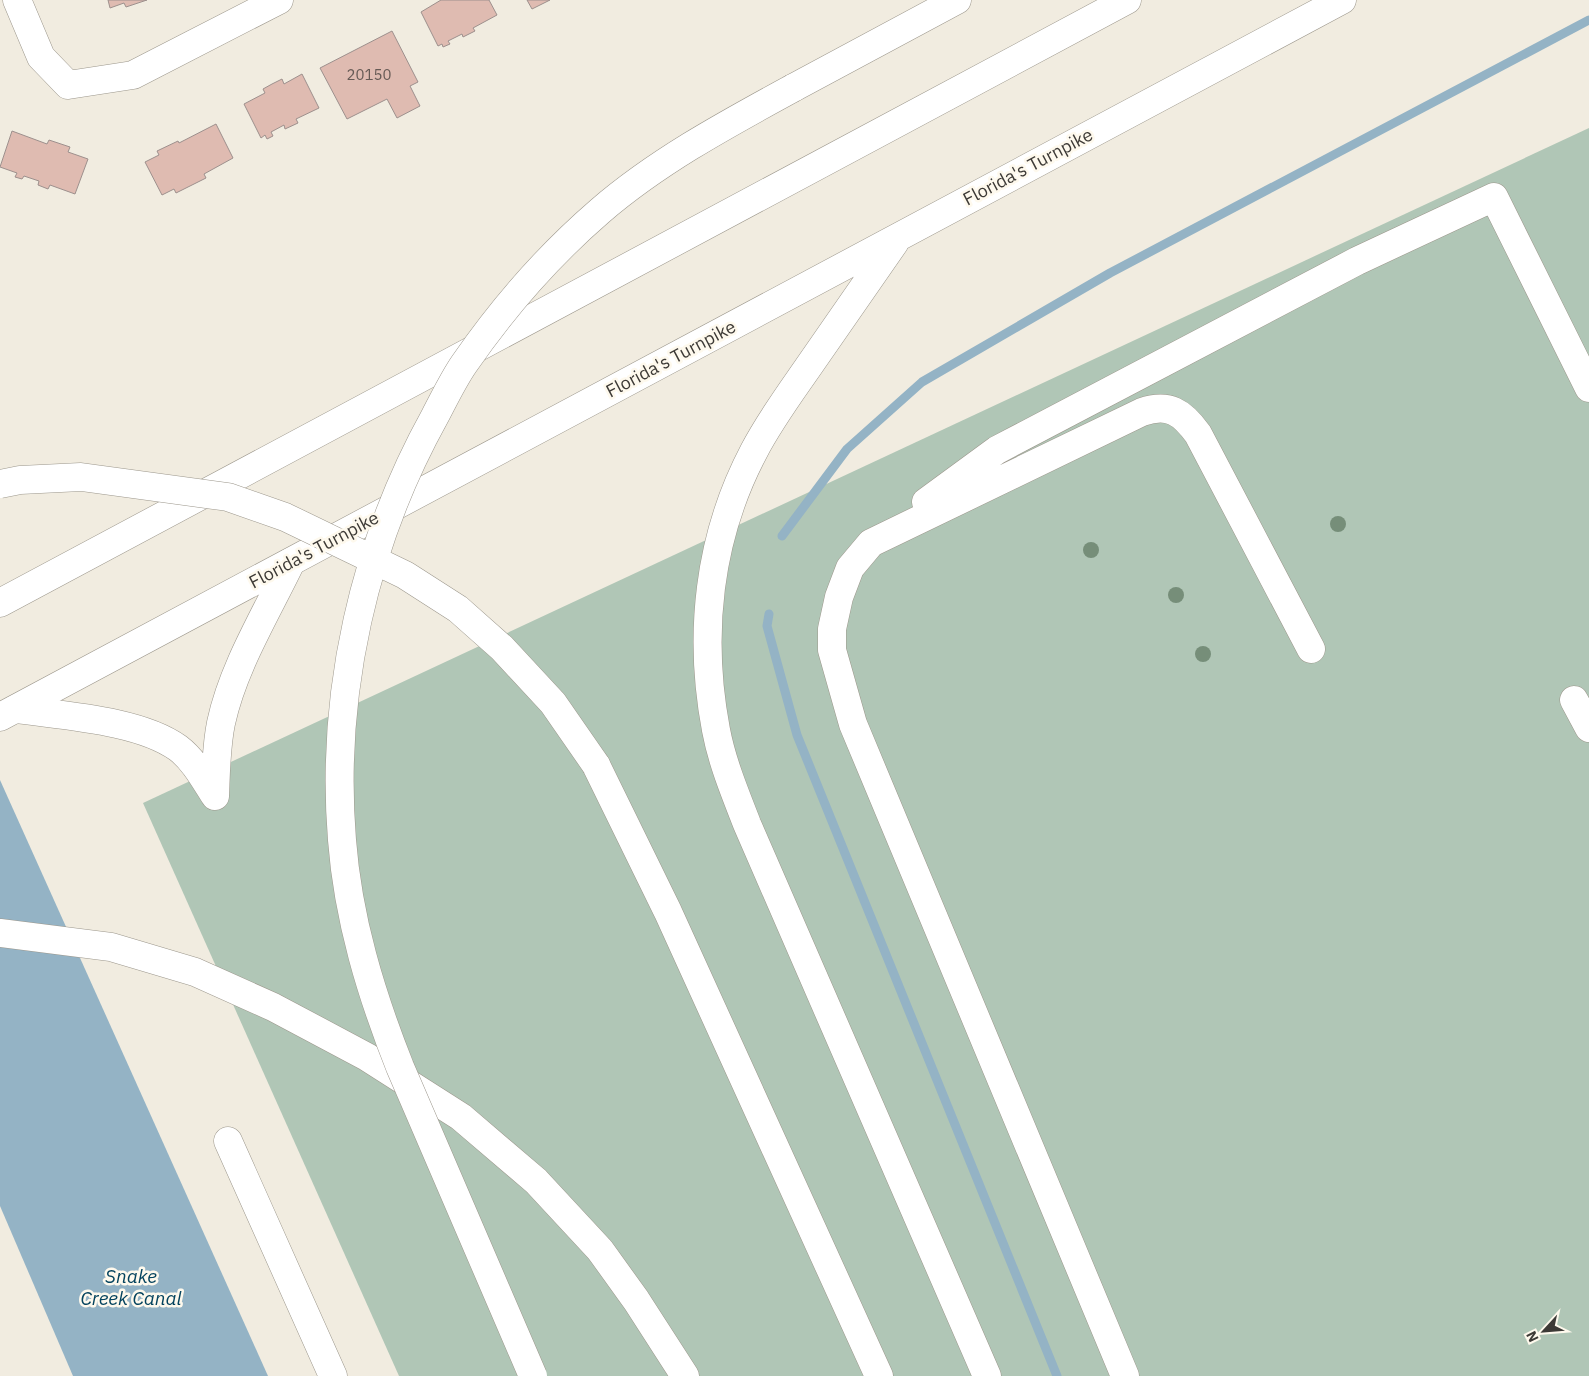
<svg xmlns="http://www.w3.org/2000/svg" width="1589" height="1376" font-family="'IBM Plex Sans',sans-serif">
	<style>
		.green { fill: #b0c6b6 }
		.water { fill: #94b3c5 }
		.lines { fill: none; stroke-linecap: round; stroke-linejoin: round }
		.stream { stroke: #94b3c5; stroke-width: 9 }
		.building { fill: #dfbbb1; stroke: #9d908d }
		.minor-casing { stroke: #9c978c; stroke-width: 29 }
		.highway-casing { stroke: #9c978c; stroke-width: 29 }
		.minor { stroke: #fff; stroke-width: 28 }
		.highway { stroke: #fff; stroke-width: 28 }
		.highway-bridge-casing { stroke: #9c978c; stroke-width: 29; stroke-linecap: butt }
		.highway-bridge { stroke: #fff; stroke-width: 28 }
		.tree { fill: #768e79 }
		.labels { text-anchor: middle; stroke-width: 5; stroke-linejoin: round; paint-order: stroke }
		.number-label { font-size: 15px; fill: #665a55 }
		.street-label { font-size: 18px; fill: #3d3a36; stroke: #fef9ed }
		.water-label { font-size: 19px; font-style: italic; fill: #04435e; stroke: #fef9ed }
	</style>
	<rect width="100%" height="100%" fill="#f1ece0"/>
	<!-- green -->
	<path class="green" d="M1589 128V1376H399L143 803Z"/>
	<!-- water -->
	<path class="water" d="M0 780 268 1376H73L0 1206Z"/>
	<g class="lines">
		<!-- stream -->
		<path class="stream" d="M782 536 847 449 922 382 1110 273 1589 20
			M769 614 767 626 797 735 1057 1376"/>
	</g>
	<!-- building -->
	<path class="building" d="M108 0H147L126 7 124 3 110 8Z
		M441 0H489L497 15 473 28 475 31 463 37 462 34 448 41 450 44 443 47 442 44 438 46 421 12Z
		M527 0H550L532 9Z
		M392 31 418 82 410 86 420 106 397 118 387 99 347 119 320 68Z
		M302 74 319 108 296 119 298 123 285 129 284 125 271 132 273 136 267 139 265 135 261 138 244 104 265 93 263 89 272 84 282 79 284 84Z
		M216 124 233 158 204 174 206 178 176 193 174 189 162 195 145 162 159 155 157 151 178 141 179 143Z
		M12 131 47 144 49 140 70 147 68 152 88 159 75 194 50 185 48 189 38 185 39 181 24 176 22 179 15 177 17 173 0 167Z"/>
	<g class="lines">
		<defs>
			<path id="minor" d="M17 0 41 57 68 85 133 75 279 0
				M926 502 997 450 1357 261 1494 197 1589 388
				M1574 700 1589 728
				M16 709C64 716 139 720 178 748 194 760 204 779 215 796
				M215 796C216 772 216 747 221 723 233 667 266 614 291 562
				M228 1141 333 1376
				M1125 1376 853 724 832 650V629L839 597 850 568 871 543 1142 412C1169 403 1182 412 1198 434L1311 649"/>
			<path id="highway" d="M793 88 957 0
				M895 242C867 282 839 322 811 363 791 392 770 420 754 451 708 538 698 635 716 730 722 762 735 793 747 824L987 1376
				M0 603 1127 0
				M0 717 1342 0
				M596 765 668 912 879 1376
				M0 933 111 947 195 972 273 1007 367 1057 461 1117 536 1181 600 1250 636 1300 685 1376"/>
		</defs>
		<!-- minor casing -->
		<use href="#minor" class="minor-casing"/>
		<!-- highway casing -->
		<use href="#highway" class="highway-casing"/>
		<!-- minor -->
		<use href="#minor" class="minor"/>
		<!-- highway -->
		<use href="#highway" class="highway"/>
		<defs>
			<path id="highway-bridge" d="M0 484 20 480 81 477 228 497 285 517 405 575 458 609 502 648 553 703 596 765
				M533 1376 400 1067C371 994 348 919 342 840 330 693 364 544 435 416 444 399 453 380 464 364 502 309 549 255 600 211 658 161 727 124 793 88"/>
		</defs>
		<!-- highway-bridge casing -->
		<use href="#highway-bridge" class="highway-bridge-casing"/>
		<!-- highway-bridge -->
		<use href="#highway-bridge" class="highway-bridge"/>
	</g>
	<!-- trees -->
	<g class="tree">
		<circle cx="1338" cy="524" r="8"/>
		<circle cx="1091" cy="550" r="8"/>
		<circle cx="1176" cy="595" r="8"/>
		<circle cx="1203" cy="654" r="8"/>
	</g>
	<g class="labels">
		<!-- number labels -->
		<g class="number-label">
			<text x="369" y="80">20150</text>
		</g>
		<!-- street labels -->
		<g class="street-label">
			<text transform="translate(1028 167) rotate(-28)" y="6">Florida's Turnpike</text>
			<text transform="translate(671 359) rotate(-28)" y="6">Florida's Turnpike</text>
			<text transform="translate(314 550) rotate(-28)" y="6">Florida's Turnpike</text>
		</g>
		<!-- water labels -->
		<g class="water-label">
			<text x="131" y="1283">Snake<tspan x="131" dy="22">Creek Canal</tspan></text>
		</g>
	</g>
	<!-- north arrow -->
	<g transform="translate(1544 1331) rotate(244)" stroke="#fef9ed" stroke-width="4" paint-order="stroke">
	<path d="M0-4L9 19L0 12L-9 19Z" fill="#3d3a36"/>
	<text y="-8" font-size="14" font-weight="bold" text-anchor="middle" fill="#3d3a36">N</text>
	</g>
</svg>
